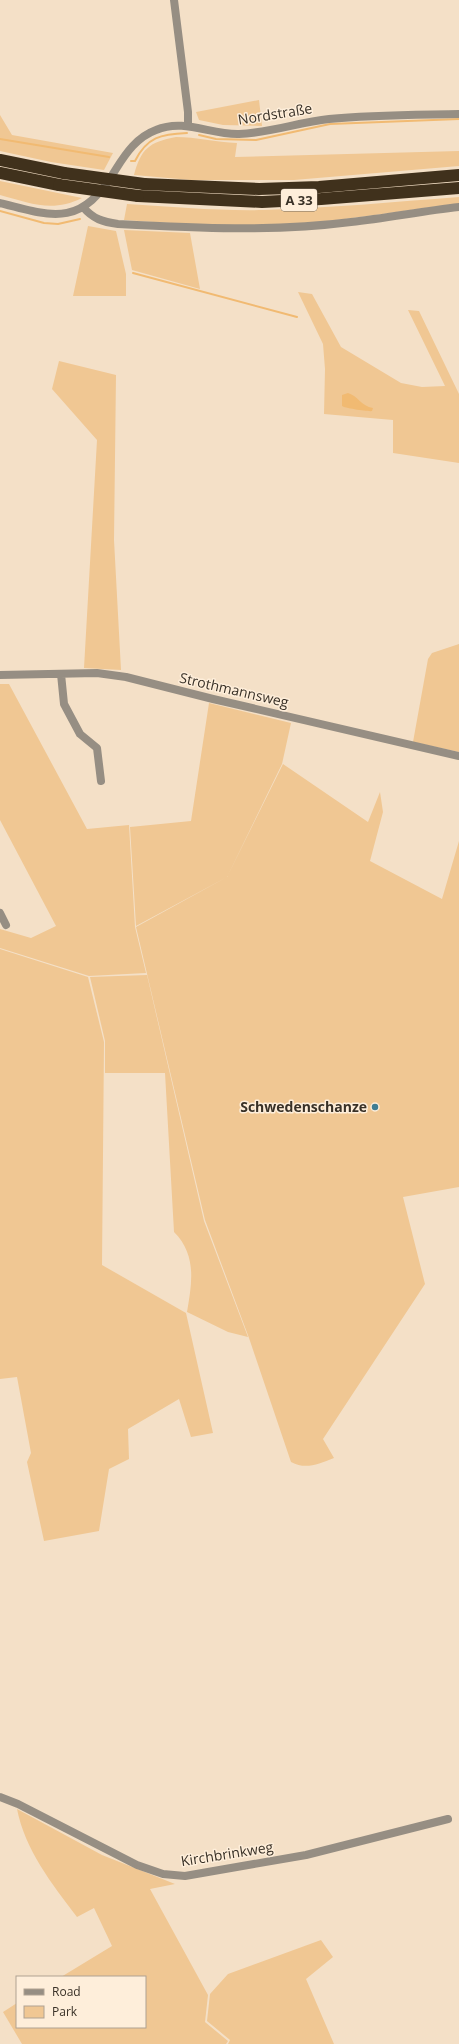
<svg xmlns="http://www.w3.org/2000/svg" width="459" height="2044" font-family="'Open Sans',sans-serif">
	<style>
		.green { fill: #f0c793 }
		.water { fill: #f1ba72 }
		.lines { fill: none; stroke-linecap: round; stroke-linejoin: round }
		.stream { stroke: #f1ba72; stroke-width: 2 }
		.minor { stroke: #968e83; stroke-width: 8 }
		.motorway { stroke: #40311c; stroke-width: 12 }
		.motorway-bridge { stroke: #40311c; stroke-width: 12 }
		.poi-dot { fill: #3f7d93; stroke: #feeeda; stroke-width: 1.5 }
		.labels { text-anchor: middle; stroke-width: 3; stroke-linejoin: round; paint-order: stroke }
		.shield { fill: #feeeda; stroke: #746a5d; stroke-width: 1 }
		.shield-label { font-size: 13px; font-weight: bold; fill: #393127 }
		.street-label { font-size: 14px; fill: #393127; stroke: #feeeda }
		.poi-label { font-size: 14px; font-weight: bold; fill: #393127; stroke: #feeeda; text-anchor: end }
	</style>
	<rect width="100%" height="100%" fill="#f4e0c7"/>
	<!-- green -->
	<path class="green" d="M259 100 262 126 223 125 199 120 196 112Z
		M0 115 12 135 113 153 104 170 51 162 0 151Z
		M176 137C196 137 216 142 237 143L235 157 459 151V166L294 180H191L134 175C141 149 149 142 176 137Z
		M0 181 82 198C52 213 30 203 0 195Z
		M459 197V204C408 209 357 219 306 223 245 228 184 224 124 220L127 204C173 207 219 211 264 210 329 208 394 202 459 197Z
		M88 226 116 231 126 274V296H73Z
		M124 230 190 233 200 289 132 270Z
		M298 292 312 294 341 347 401 383 422 387 445 386 408 310 419 311 459 394V463L393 453V420L324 414 325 369 323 344Z
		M59 361 116 375 114 540 121 670 84 668 97 440 52 389Z
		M459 644V752L413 742 428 659 432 653Z
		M0 684H9L87 829 129 825 135 927 146 973 89 976 0 948V929L31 938 56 926 0 820Z
		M209 703 291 723 282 764 227 877 136 926 130 827 191 821Z
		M283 764 368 822 380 792 383 812 370 861 442 899 459 841V1187L403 1197 425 1284 323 1439 334 1458C318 1464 306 1470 291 1462L249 1338 205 1220 136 927 227 877Z
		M0 949 88 977 104 1042 102 1265 186 1313 213 1433 191 1437 179 1399 128 1429 129 1459 109 1469 99 1531 44 1541 27 1462 31 1453 17 1377 0 1379Z
		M147 975 204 1221 248 1337 228 1332 187 1312C192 1283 197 1255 174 1232L165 1073H105V1041L90 977Z
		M17 1809 102 1855 175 1884 150 1889 208 1995 205 2022 228 2041 226 2044H22L3 2012 17 2003V2027H145V1977H61L112 1946 94 1908 77 1917C52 1884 25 1850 17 1809Z
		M321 1940 333 1957 306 1979 334 2044H228L230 2040 207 2021 210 1994 228 1974Z"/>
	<!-- water -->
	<path class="water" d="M348 393C358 396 361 406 373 408L372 411C370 412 344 408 342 406V395Z"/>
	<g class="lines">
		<!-- stream -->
		<path class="stream" d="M199 135 216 139 256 140 330 124 459 119
			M0 139 109 157
			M131 161H135C147 137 161 134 187 133
			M0 211 44 223 58 224 80 219
			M133 273 297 317"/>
		<!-- minor -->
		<path class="minor" d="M174 0 188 112V125
			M0 203C56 218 82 226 116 169 126 153 137 137 156 130 184 118 211 135 239 134 270 133 299 122 329 119 372 115 416 115 459 114
			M83 207C93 219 103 222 118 224 195 228 274 232 351 222 387 218 423 211 459 207
			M61 674 64 704 80 734 97 748 101 781
			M0 675 97 673 126 677 213 699 459 756
			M0 913 6 925
			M0 1797 18 1804 137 1865 163 1874 185 1876 306 1855 448 1819"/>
		<!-- motorway -->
		<path class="motorway" d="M0 160 64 173
			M0 173 59 185
			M144 184 259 189 319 187 459 175
			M138 196 262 202 321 199 459 188"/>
		<!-- motorway-bridge -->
		<path class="motorway-bridge" d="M64 173 144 184
			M59 185 138 196"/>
	</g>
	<!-- markers -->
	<circle class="poi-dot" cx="375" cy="1107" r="4"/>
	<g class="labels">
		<!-- shield labels -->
		<rect class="shield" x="281" y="189" width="36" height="22" rx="3"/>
		<g class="shield-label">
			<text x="299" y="205">A 33</text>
		</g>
		<!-- street labels -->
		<g class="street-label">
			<text transform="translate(275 114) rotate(-9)" y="5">Nordstraße</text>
			<text transform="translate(234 690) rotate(13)" y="5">Strothmannsweg</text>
			<text transform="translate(227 1854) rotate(-9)" y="5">Kirchbrinkweg</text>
		</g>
		<!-- poi labels -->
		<g class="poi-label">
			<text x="367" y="1112">Schwedenschanze</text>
		</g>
	</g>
	<!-- legend -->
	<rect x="16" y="1976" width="130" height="52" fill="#feeeda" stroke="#afa292"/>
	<rect x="24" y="1989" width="20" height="6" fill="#968e83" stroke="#afa292"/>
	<text x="52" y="1996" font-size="12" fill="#393127">Road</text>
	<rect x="24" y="2006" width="20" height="12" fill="#f0c793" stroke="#afa292"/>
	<text x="52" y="2016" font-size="12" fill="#393127">Park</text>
</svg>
